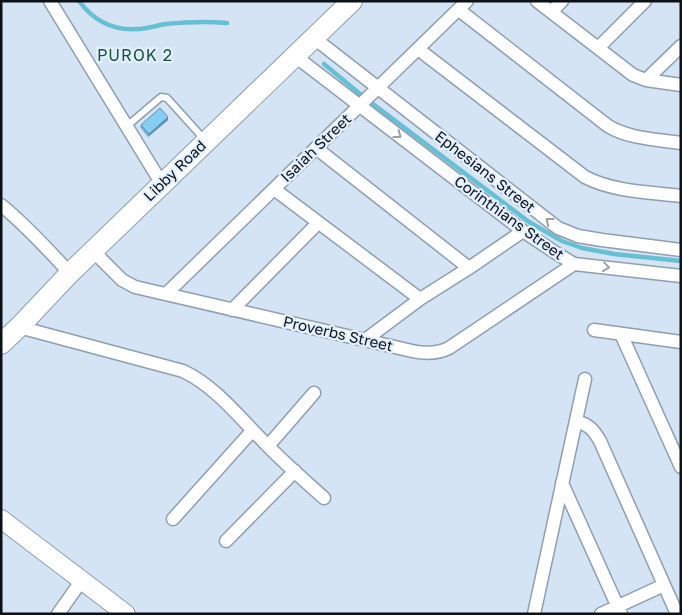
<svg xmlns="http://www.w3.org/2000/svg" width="682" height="615" font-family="'Golos Text',sans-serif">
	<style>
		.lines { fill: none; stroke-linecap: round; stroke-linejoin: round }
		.stream { stroke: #67bfd3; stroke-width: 4.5 }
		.lane-casing { stroke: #909faf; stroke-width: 9 }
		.street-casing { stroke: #909faf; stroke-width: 15 }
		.secondary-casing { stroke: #909faf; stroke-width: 20 }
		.primary-casing { stroke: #909faf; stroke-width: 22 }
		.lane { stroke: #fff; stroke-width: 6 }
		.street { stroke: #fff; stroke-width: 12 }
		.secondary { stroke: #fff; stroke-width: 18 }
		.primary { stroke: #fff; stroke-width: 20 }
		.wall { fill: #73b0d2 }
		.shaded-wall { fill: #5e90ab }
		.building { fill: #86cdf4; stroke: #5e90ab }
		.oneway { stroke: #9ea0a2 }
		.labels { text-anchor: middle; stroke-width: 4.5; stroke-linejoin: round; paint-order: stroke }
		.street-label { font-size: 15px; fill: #0c1117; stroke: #e4f0ff }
		.neighbourhood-label { font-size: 16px; letter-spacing: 1px; fill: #175437; stroke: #e4f0ff }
	</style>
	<rect width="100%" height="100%" fill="#d4e4f5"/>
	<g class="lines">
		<!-- stream -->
		<path class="stream" d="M79 1C96 24 119 33 147 28 153 27 159 25 166 24 187 22 206 21 227 23
			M324 64 360 94
			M373 104 529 222 562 241 582 248 614 254 681 261"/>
		<defs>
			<path id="lane" d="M127 126 161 97 167 98 204 139"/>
			<path id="street" d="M50 1 162 184
				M537 1 633 75 646 80 681 85
				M459 10 608 126C630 139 655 139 681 143
				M551 12 562 1
				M314 38 558 228 578 236 602 240 681 250
				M598 48 645 1
				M418 49 585 177C614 192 649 192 681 196
				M295 56 523 231 556 253 574 264 681 276
				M646 80 681 46
				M316 148 469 268
				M274 189 420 299
				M1 205C26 225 48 250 70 273
				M93 251 122 280 135 287 412 351C426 354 437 354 449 348L574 264
				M166 294 467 1
				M232 310 318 223
				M19 327 183 371C215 386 239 417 264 442 283 462 304 480 324 498
				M594 330 681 342
				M621 334 681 467
				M365 340 420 299 469 268 523 231
				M576 421C589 425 593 429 600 441L677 614
				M268 446 314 393
				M562 483 621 614
				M173 519 252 431
				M226 541 295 471
				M58 614 82 580
				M534 614 585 379
				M601 614 664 585"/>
			<path id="secondary" d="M1 519 126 614"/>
			<path id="primary" d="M1 344 19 327 70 273 352 1"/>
		</defs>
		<!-- lane casing -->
		<use href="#lane" class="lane-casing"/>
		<!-- street casing -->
		<use href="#street" class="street-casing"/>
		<!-- secondary casing -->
		<use href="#secondary" class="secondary-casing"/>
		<!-- primary casing -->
		<use href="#primary" class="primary-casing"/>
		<!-- lane -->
		<use href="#lane" class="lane"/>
		<!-- street -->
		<use href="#street" class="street"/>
		<!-- secondary -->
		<use href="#secondary" class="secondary"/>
		<!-- primary -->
		<use href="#primary" class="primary"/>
	</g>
	<!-- wall -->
	<path class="wall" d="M168 117V120L148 137 140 127 141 125Z"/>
	<!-- shaded-wall -->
	<path class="shaded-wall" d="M168 117V120L148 137 149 134Z"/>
	<!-- building -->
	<path class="building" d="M160 108 168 117 149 134 141 125Z"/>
	<!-- one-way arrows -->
	<defs><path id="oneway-chevron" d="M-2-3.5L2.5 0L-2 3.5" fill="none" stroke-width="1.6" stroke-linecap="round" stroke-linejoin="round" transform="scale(1.25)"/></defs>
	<g class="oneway">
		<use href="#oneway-chevron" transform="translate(398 135) rotate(37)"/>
		<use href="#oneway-chevron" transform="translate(549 221) rotate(-142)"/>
		<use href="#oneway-chevron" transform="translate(606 267) rotate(7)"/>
	</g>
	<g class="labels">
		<!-- street labels -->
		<g class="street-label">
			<text transform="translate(316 148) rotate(-44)" y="5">Isaiah Street</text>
			<text transform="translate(175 171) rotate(-44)" y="5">Libby Road</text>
			<text transform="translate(485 172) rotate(38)" y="5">Ephesians Street</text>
			<text transform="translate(509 218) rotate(36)" y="5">Corinthians Street</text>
			<text transform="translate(338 334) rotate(13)" y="5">Proverbs Street</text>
		</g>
		<!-- neighbourhood labels -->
		<g class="neighbourhood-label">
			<text x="135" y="61">PUROK 2</text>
		</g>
	</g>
	<!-- border -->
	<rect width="682" height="615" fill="none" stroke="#0c1117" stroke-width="5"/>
</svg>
